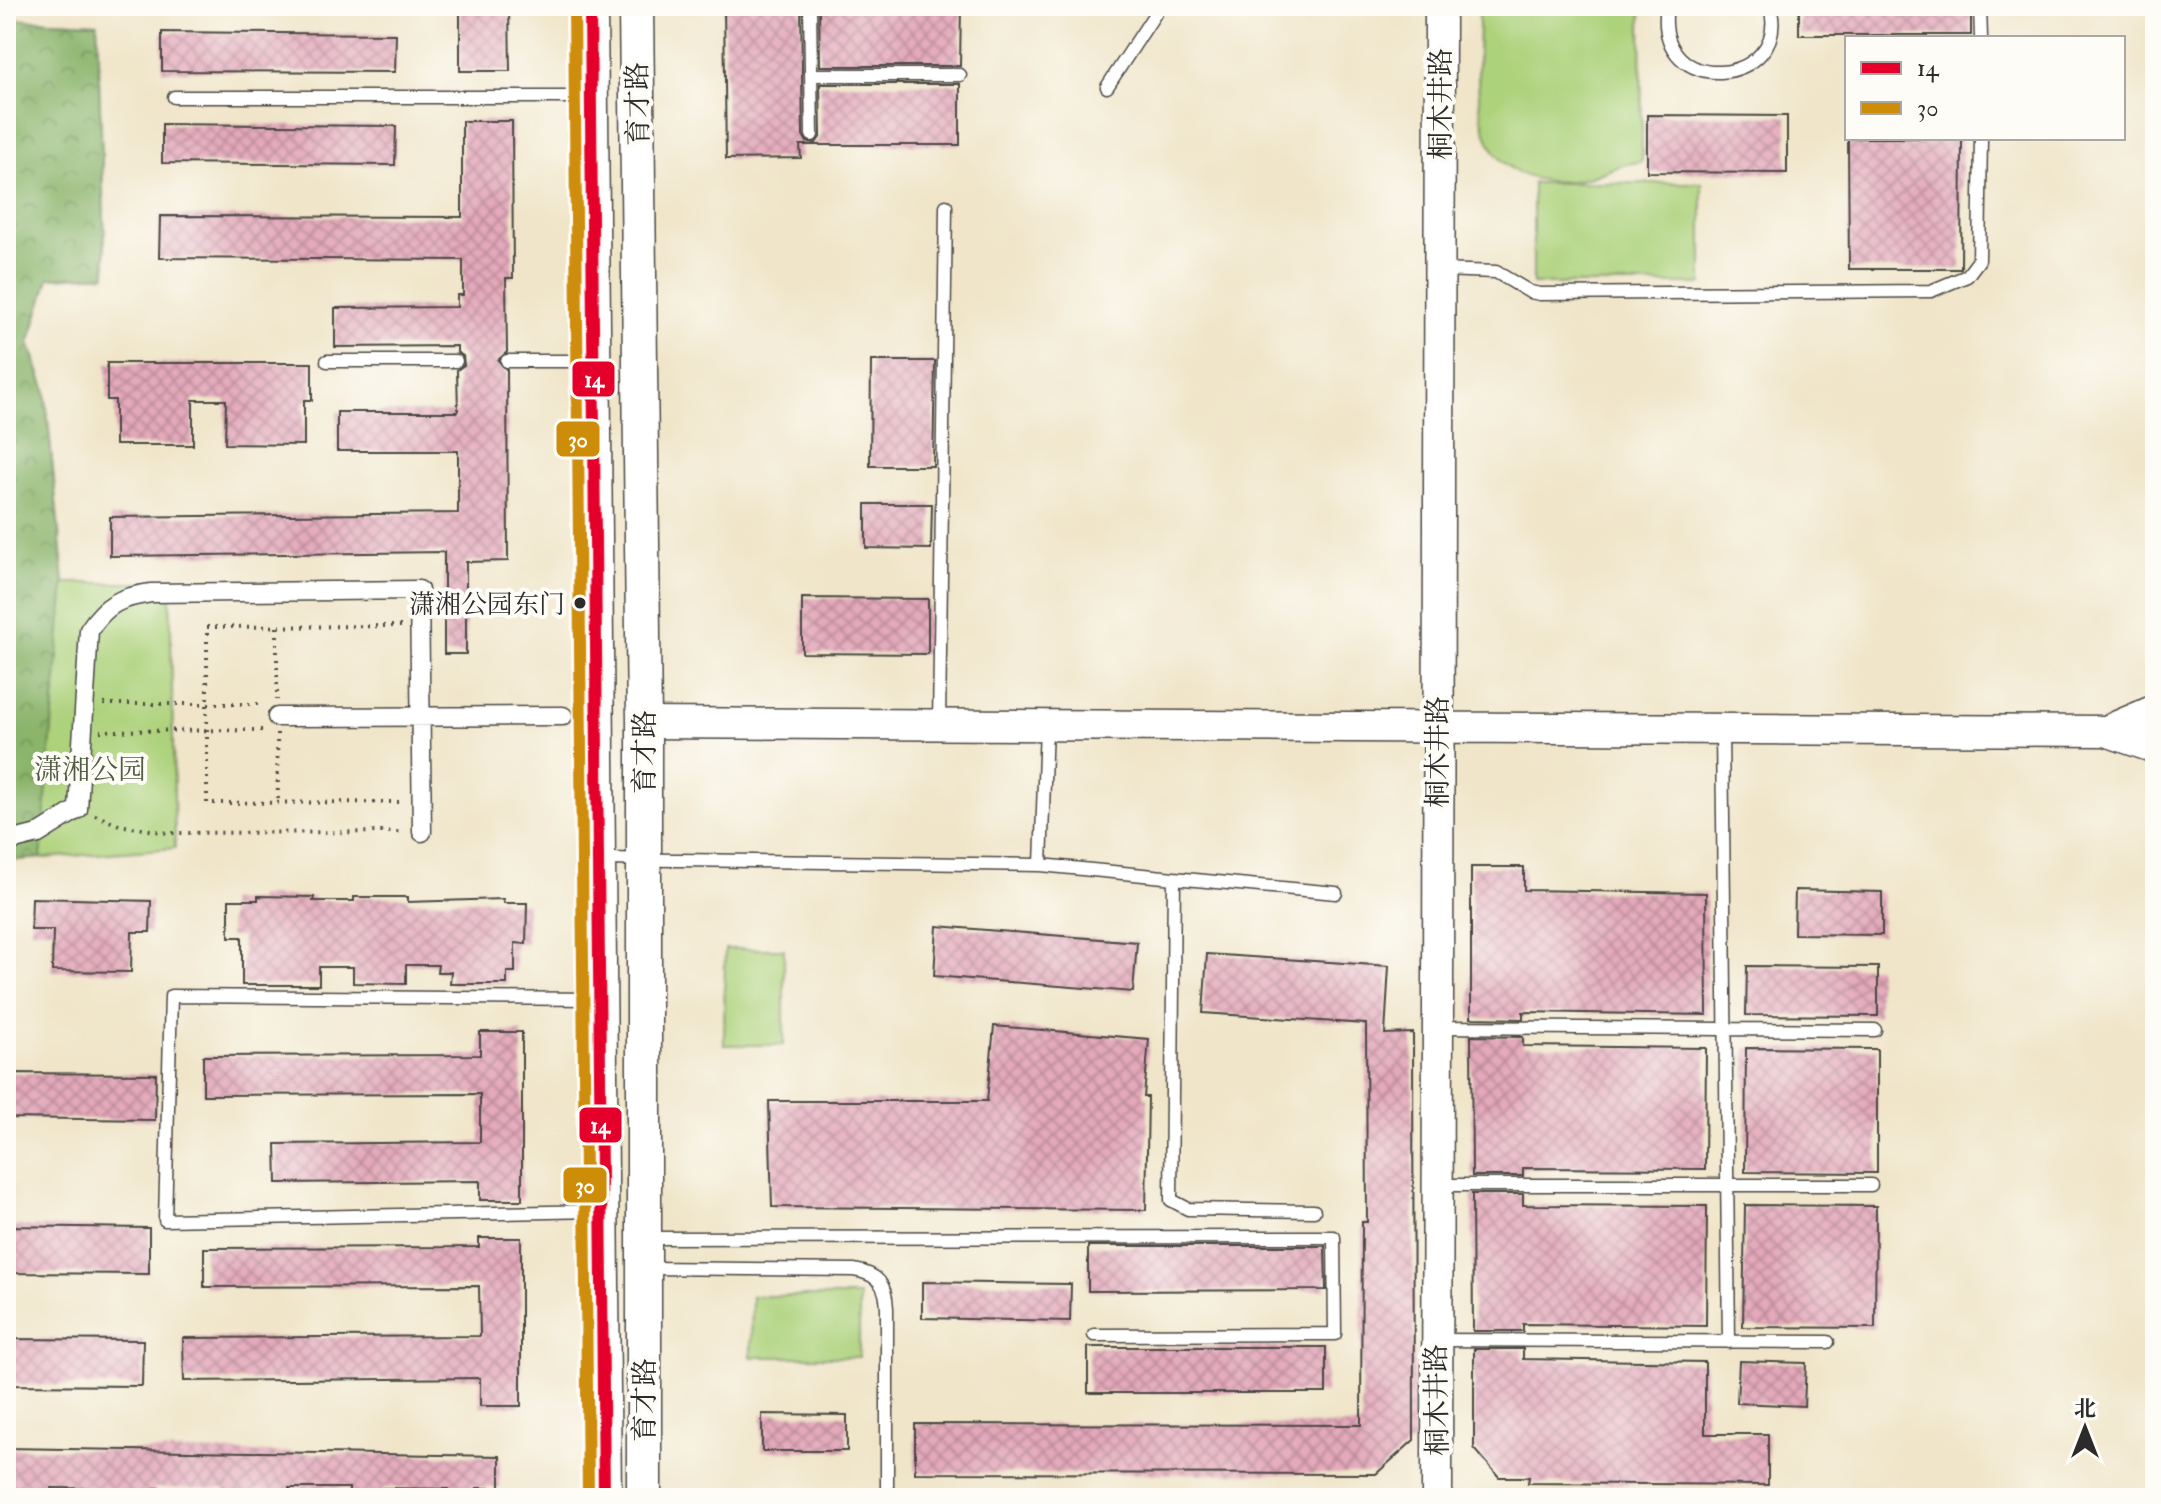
<svg xmlns="http://www.w3.org/2000/svg" width="2161" height="1504" font-family="'IM FELL Double Pica','Noto Serif SC',serif">
	<style>
		.green { fill: #add27b; stroke: #6c7e53; stroke-width: 2 }
		.forest { fill: url(#forest-crowns); stroke: #5a704b; stroke-width: 2 }
		.building { fill: url(#building-cross-hatch) }
		.lines { fill: none; stroke-linecap: round; stroke-linejoin: round }
		.service-casing { stroke: #494743; stroke-width: 15 }
		.pedestrian-casing { stroke: #494743; stroke-width: 21 }
		.tertiary-casing { stroke: #494743; stroke-width: 33 }
		.secondary-casing { stroke: #494743; stroke-width: 37 }
		.path { stroke: #494743; stroke-width: 4; stroke-dasharray: 2 6; stroke-linecap: butt }
		.service { stroke: #fff; stroke-width: 12 }
		.pedestrian { stroke: #fff; stroke-width: 18 }
		.tertiary { stroke: #fff; stroke-width: 30 }
		.secondary { stroke: #fff; stroke-width: 34 }
		.bus-1-casing { stroke: #fdfcf7; stroke-width: 18 }
		.bus-2-casing { stroke: #fdfcf7; stroke-width: 18 }
		.bus-1 { stroke: #e4002b; stroke-width: 12 }
		.bus-2 { stroke: #ce8d09; stroke-width: 12 }
		.bus-dot { fill: #2b2b2b; stroke: #fdfcf7; stroke-width: 3 }
		.labels { text-anchor: middle; stroke-width: 8; stroke-linejoin: round; paint-order: stroke }
		.bus-label { font-size: 26px; fill: #2b2b2b; stroke: #fdfcf7; text-anchor: end }
		.street-label { font-size: 28px; fill: #2b2b2b; stroke: #fdfcf7 }
		.park-label { font-size: 28px; fill: #525d43; stroke: #fdfcf7 }
		.line-badge { stroke: #fdfcf7; stroke-width: 3 }
		.badge-label { font-size: 22px; text-anchor: middle; font-weight: bold; fill: #fff }
	</style>
	<defs>
		<pattern id="forest-crowns" width="20" height="18" patternUnits="userSpaceOnUse" patternTransform="scale(2)"><rect width="20" height="18" fill="#8ab46b"/><path d="M2 6a3 3 0 1 1 6 0M12 15a3 3 0 1 1 6 0" fill="none" stroke="#719358"/></pattern>
		<pattern id="building-cross-hatch" width="8" height="8" patternUnits="userSpaceOnUse" patternTransform="scale(2)"><rect width="8" height="8" fill="#e4a9bb"/><path d="M0 0l8 8M0 8l8-8" fill="none" stroke="#b98a98"/></pattern>
	</defs>
	<rect width="100%" height="100%" fill="#fdfcf7"/>
	<filter id="ink" filterUnits="userSpaceOnUse"><feTurbulence type="fractalNoise" baseFrequency=".0125" numOctaves="2"/><feDisplacementMap in="SourceGraphic" scale="16" xChannelSelector="R" yChannelSelector="G"/><feConvolveMatrix kernelMatrix="1 2 1 2 8 2 1 2 1" color-interpolation-filters="sRGB"/></filter>
	<filter id="wash" filterUnits="userSpaceOnUse"><feTurbulence type="fractalNoise" baseFrequency=".006" numOctaves="4" result="noise"/><feDisplacementMap in="SourceGraphic" scale="32" xChannelSelector="R" yChannelSelector="G"/><feGaussianBlur stdDeviation="1.8" result="paint"/><feColorMatrix in="noise" values="0 0 0 0 0 0 0 0 0 0 0 0 0 0 0 0 0 1.4 0 .05"/><feComposite in="paint" operator="in"/></filter>
	<g filter="url(#wash)">
		<rect width="100%" height="100%" fill="#f0e5c9"/>
		<!-- green -->
		<path class="green" d="M1479 6H1641L1642 162C1616 162 1598 179 1572 181 1459 189 1480 82 1479 6Z
			M6 19 97 23 106 275 49 278 29 343 45 389 64 583H170L175 848 6 861Z
			M1533 183H1702V284H1533Z
			M725 949H784V1045H724Z
			M752 1296H859V1357H751Z"/>
		<!-- forest -->
		<path class="forest" d="M6 19 97 23 106 275 49 278 29 343 45 389 64 583 41 858 6 861Z"/>
		<g id="blocks">
			<!-- building -->
			<path class="building" d="M460 6H509L510 71H460Z
				M724 6H801L803 135 807 142 816 143 821 136 820 84H960V145H800L801 158 726 159Z
				M819 6H961L960 66H820Z
				M1799 6H1971V35H1799Z
				M162 32 396 34 395 72 162 71Z
				M1647 115 1787 116V173L1647 172Z
				M462 121H512L513 278H506L507 352 498 360 507 370 508 561 466 562V654H444V552L110 556V517L458 513V451H337V412H458L457 370 464 365 463 356 457 352V346L335 347V308L457 307V295H463V260L159 258 160 216 462 217Z
				M162 124 396 126 395 165 162 163Z
				M1848 138H1962L1961 269H1849Z
				M871 361H935L933 466H870Z
				M107 363H312V400H304V445L225 444 226 400H193V445H115V400H107Z
				M866 504H932L931 549 866 548Z
				M802 598 928 599V654L802 653Z
				M1471 867H1524V890L1706 893 1707 1015 1523 1012V1019L1471 1018Z
				M1795 890 1882 892V935L1794 934Z
				M258 896 314 897 313 901H354V897H408V902L503 899 504 903H527L526 944 515 943V972H507V984H450L451 972H437L438 965H406V984L353 983V967H319V985H242V937H229V900H258Z
				M32 898 151 901 150 932H132L131 972 52 971 53 930H31Z
				M937 926 1137 942 1133 992 934 976Z
				M1207 954 1389 966 1385 1034 1413 1033 1414 1440 1376 1474 915 1473V1424L1361 1425 1362 1222H1367L1366 1024 1203 1013Z
				M1747 966 1878 967V1016L1746 1015Z
				M994 1026 1149 1039 1144 1097H1148L1146 1210 772 1207 769 1101H987Z
				M480 1032H522V1200H480V1181L277 1183 276 1144 480 1142V1094L203 1095V1056L480 1055Z
				M1471 1036 1523 1037V1046L1706 1048 1705 1169 1523 1168V1176H1472Z
				M1746 1048 1877 1049V1173L1745 1172Z
				M6 1073 156 1074 155 1120 6 1118Z
				M1472 1194H1523V1205L1707 1206 1706 1326 1523 1324V1331H1473Z
				M1745 1205 1876 1206 1875 1328 1743 1327Z
				M6 1226 149 1228V1274L6 1273Z
				M479 1238H521V1406H480V1378L184 1381 183 1338 480 1336 479 1286 204 1287V1248L479 1247Z
				M1088 1246H1325L1326 1290 1088 1291Z
				M922 1282 1071 1284 1070 1321 922 1318Z
				M6 1339 143 1340 142 1386 6 1385Z
				M1088 1347H1326V1393H1088Z
				M1474 1349H1523V1359L1705 1362V1434H1768V1485L1528 1483 1529 1477H1499L1474 1448Z
				M1739 1361 1806 1363 1804 1406 1737 1403Z
				M762 1414 847 1415V1451H762Z
				M6 1448 500 1456V1488H477V1498H448V1489L383 1488V1498H349V1488H289V1491L255 1490V1498H224L225 1489 155 1488V1498H118V1489L52 1488V1498H17L16 1488H6Z"/>
		</g>
	</g>
	<g filter="url(#ink)">
		<use href="#blocks" fill-opacity="0" stroke="#494743" stroke-width="2"/>
		<g class="lines">
			<defs>
				<path id="service" d="M810 6 812 135
					M1667 6C1652 101 1792 87 1770 6
					M1980 6 1981 38
					M811 75H960
					M1107 87 1160 6
					M174 97H587
					M1439 270 1496 272 1530 292 1540 294 1931 291 1967 276 1979 260 1981 138
					M327 361H456
					M507 361H592
					M939 725 946 206
					M1722 731 1729 1342
					M600 859 1041 865 1174 878 1171 1200 1188 1209 1314 1211
					M1041 865 1046 726
					M1174 878 1336 893
					M1437 1027 1875 1030
					M1440 1185H1871
					M597 1211 165 1220 171 996 598 999
					M647 1238 1334 1237 1335 1334 1094 1335
					M647 1268 854 1270C878 1274 886 1284 887 1308V1498
					M1439 1340 1828 1342"/>
				<path id="pedestrian" d="M277 717 563 716
					M6 842 38 834 78 809 89 630C106 604 121 597 151 593L419 590 422 832"/>
				<path id="tertiary" d="M644 723 2106 731 2155 748
					M2106 731 2155 710
					M1437 1498 1440 6"/>
				<path id="secondary" d="M590 6 604 1498
					M636 6 644 723V1498"/>
			</defs>
			<!-- service casing -->
			<use href="#service" class="service-casing"/>
			<!-- pedestrian casing -->
			<use href="#pedestrian" class="pedestrian-casing"/>
			<!-- tertiary casing -->
			<use href="#tertiary" class="tertiary-casing"/>
			<!-- secondary casing -->
			<use href="#secondary" class="secondary-casing"/>
			<!-- path -->
			<path class="path" d="M401 626 207 627V803L404 802
				M277 627V700
				M104 704H263
				M100 731 263 730
				M277 733 278 803
				M95 815 119 825 168 833 403 832"/>
			<!-- service -->
			<use href="#service" class="service"/>
			<!-- pedestrian -->
			<use href="#pedestrian" class="pedestrian"/>
			<!-- tertiary -->
			<use href="#tertiary" class="tertiary"/>
			<!-- secondary -->
			<use href="#secondary" class="secondary"/>
			<defs>
				<path id="bus-1" d="M590 6 604 1498"/>
				<path id="bus-2" d="M574 6 588 1498"/>
			</defs>
			<!-- bus-1 casing -->
			<use href="#bus-1" class="bus-1-casing"/>
			<!-- bus-2 casing -->
			<use href="#bus-2" class="bus-2-casing"/>
			<!-- bus-1 -->
			<use href="#bus-1" class="bus-1"/>
			<!-- bus-2 -->
			<use href="#bus-2" class="bus-2"/>
		</g>
	</g>
	<!-- markers -->
	<circle class="bus-dot" cx="580" cy="603" r="7"/>
	<g class="labels">
		<!-- bus labels -->
		<g class="bus-label">
			<text x="565" y="613">潇湘公园东门</text>
		</g>
		<!-- street labels -->
		<g class="street-label">
			<text transform="translate(637 104) rotate(-91)" y="10">育才路</text>
			<text transform="translate(1440 104) rotate(-90)" y="10">桐木井路</text>
			<text transform="translate(644 752) rotate(-90)" y="10">育才路</text>
			<text transform="translate(1437 752) rotate(-90)" y="10">桐木井路</text>
			<text transform="translate(644 1400) rotate(-90)" y="10">育才路</text>
			<text transform="translate(1436 1400) rotate(-91)" y="10">桐木井路</text>
		</g>
		<!-- park labels -->
		<g class="park-label">
			<text x="90" y="779">潇湘公园</text>
		</g>
	</g>
	<g class="line-badge">
		<rect x="571" y="360" width="45" height="38" rx="8" fill="#e4002b"/>
		<rect x="555" y="420" width="46" height="38" rx="8" fill="#ce8d09"/>
		<rect x="578" y="1106" width="45" height="38" rx="8" fill="#e4002b"/>
		<rect x="562" y="1166" width="46" height="38" rx="8" fill="#ce8d09"/>
	</g>
	<g class="badge-label">
		<text x="594" y="387">14</text>
		<text x="578" y="447">30</text>
		<text x="600" y="1133">14</text>
		<text x="585" y="1193">30</text>
	</g>
	<!-- margin -->
	<rect width="2161" height="1504" fill="none" stroke="#fdfcf7" stroke-width="32"/>
	<!-- legend -->
	<rect x="1845" y="36" width="280" height="104" fill="#fdfcf7" stroke="#a9a8a5" stroke-width="2"/>
	<rect x="1861" y="62" width="40" height="12" fill="#e4002b" stroke="#a9a8a5" stroke-width="2"/>
	<text x="1917" y="76" font-size="24" fill="#2b2b2b">14</text>
	<rect x="1861" y="102" width="40" height="12" fill="#ce8d09" stroke="#a9a8a5" stroke-width="2"/>
	<text x="1917" y="116" font-size="24" fill="#2b2b2b">30</text>
	<!-- north arrow -->
	<g transform="translate(2085 1428)" stroke="#fdfcf7" stroke-width="6" paint-order="stroke">
	<path d="M0-6L14 30L0 20L-14 30Z" fill="#2b2b2b"/>
	<text y="-12" font-size="22" font-weight="bold" text-anchor="middle" fill="#2b2b2b">北</text>
	</g>
</svg>
